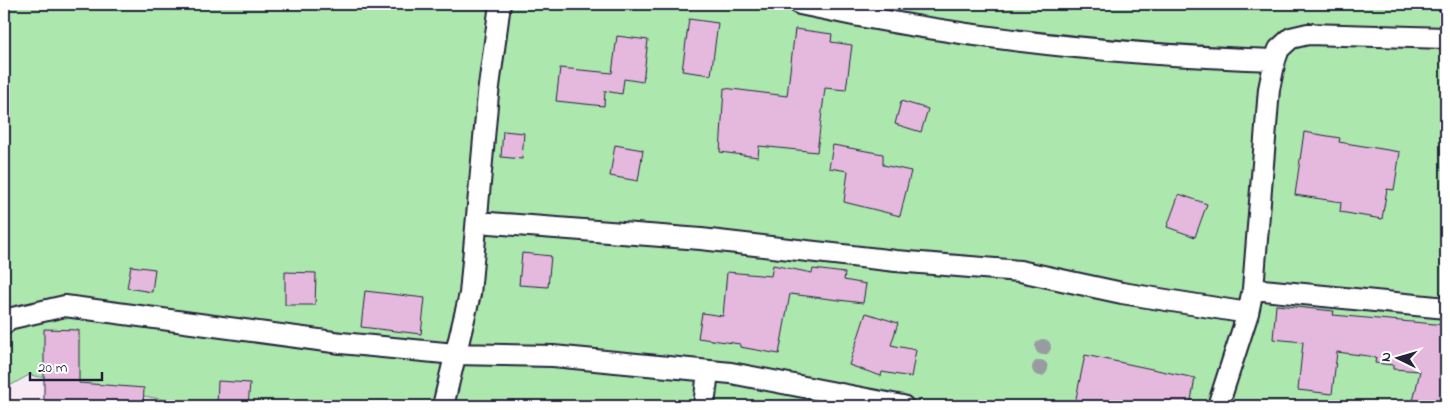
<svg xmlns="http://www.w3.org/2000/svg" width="1450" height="410" font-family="'Indie Flower',sans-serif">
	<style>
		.green { fill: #ace8ad; stroke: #678574 }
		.building { fill: #e5b9de; stroke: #22223b }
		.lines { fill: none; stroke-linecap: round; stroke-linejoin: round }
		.street-casing { stroke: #22223b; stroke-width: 24 }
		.street { stroke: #fff; stroke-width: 20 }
		.tree { fill: #989ca1 }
	</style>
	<rect width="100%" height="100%" fill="#f7eaf5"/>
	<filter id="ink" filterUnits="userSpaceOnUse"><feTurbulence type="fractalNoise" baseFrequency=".02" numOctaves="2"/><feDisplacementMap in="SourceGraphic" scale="10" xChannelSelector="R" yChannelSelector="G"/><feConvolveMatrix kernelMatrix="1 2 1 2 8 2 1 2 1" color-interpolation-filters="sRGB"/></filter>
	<g filter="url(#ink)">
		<!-- green -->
		<path class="green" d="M4 4H1446V406H407L390 401 339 406H256L182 403 29 375 4 389Z"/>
		<!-- building -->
		<path class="building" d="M689 19 718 23 711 75 682 71Z
			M795 29 832 34 831 42 852 45 846 90 825 88 817 152 759 146 758 157 720 152 724 88 787 96Z
			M617 36 648 40 643 82 624 79 622 94 605 91 604 106 556 101 560 68 612 73Z
			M901 101 928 109 921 132 895 124Z
			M503 131 524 133 522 159 501 157Z
			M1304 132 1340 138 1339 142 1400 152 1394 190 1387 189 1382 219 1340 212 1341 202 1295 195Z
			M615 145 643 150 638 181 610 176Z
			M833 145 883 154V165L911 171 900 216 844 202 848 171 829 168Z
			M1179 194 1207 204 1195 237 1167 227Z
			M522 253 551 256 548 287 519 285Z
			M773 265 812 273 813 269 845 273 844 280 866 284 863 303 790 294 779 354 740 347V344L698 338 702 313 723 316 727 272 771 276Z
			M131 266 155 269 152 292 127 288Z
			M285 272 316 273 315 305H285Z
			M365 291 425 298 421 334 361 327Z
			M1276 305 1334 311 1333 315 1446 325V406H1412L1420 371 1393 369V365L1375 363 1376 357 1337 352 1332 394 1298 390 1303 342 1273 339Z
			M866 313 898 323 891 345 916 350 911 377 882 372 881 376 849 365Z
			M44 329 79 330V383L144 388 143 406H44Z
			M1085 355 1195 378 1190 406H1088L1075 403Z
			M218 381 250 383 248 406H217Z"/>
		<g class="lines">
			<defs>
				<path id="street" d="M800 4C956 38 1115 55 1275 60
					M477 222 701 239 896 261 1020 271 1122 293 1248 313
					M1253 289 1446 308
					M4 324 8 319 65 306 341 343 455 354 553 356 731 373 903 406
					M443 406 470 294 488 94 500 4
					M704 406 708 371
					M1218 406 1248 313 1253 289 1269 89 1275 60 1279 49 1291 38 1308 34 1446 38"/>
			</defs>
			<!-- street casing -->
			<use href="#street" class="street-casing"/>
			<!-- street -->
			<use href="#street" class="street"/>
		</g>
		<!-- trees -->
		<g class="tree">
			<circle cx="1043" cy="347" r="8"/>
			<circle cx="1040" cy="368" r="8"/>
		</g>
	</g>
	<!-- margin -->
	<rect width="1450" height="410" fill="none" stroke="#fff" stroke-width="20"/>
	<rect x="10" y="10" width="1430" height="390" fill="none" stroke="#22223b" stroke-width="2" filter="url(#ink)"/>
	<!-- north arrow -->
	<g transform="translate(1398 358) rotate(275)" stroke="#ffffff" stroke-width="4" paint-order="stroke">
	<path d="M0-4L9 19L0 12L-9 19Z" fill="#22223b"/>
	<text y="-8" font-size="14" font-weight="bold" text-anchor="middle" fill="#22223b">N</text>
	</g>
	<!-- scale -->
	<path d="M30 372v8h72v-8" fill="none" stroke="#22223b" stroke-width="2.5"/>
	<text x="38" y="372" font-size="15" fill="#22223b" stroke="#ffffff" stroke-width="4" paint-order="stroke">20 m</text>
</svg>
